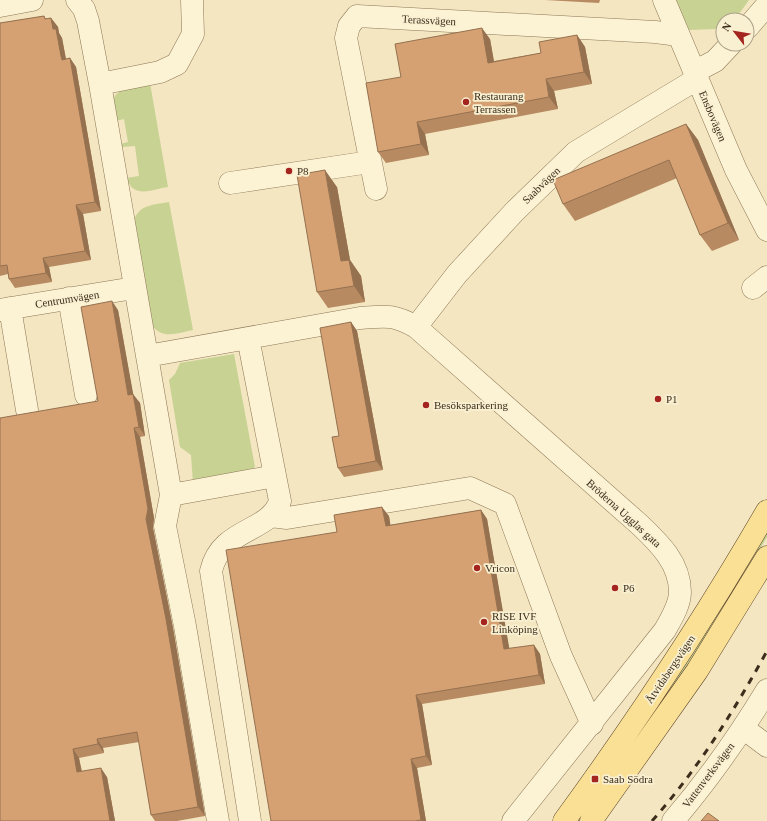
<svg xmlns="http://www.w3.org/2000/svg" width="767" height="821" font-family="'Times New Roman',serif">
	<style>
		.green { fill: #c7d293 }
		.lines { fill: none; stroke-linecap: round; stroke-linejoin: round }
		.minor-casing { stroke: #8e7756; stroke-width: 23 }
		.major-casing { stroke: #5c442b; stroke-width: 23 }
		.minor { stroke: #fcf3d5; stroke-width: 22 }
		.major { stroke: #fae094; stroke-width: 22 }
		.rail { stroke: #3c2d1c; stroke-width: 3; stroke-dasharray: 7 7; stroke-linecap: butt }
		.wall { fill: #b78a62 }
		.shaded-wall { fill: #957150 }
		.building { fill: #d5a172; stroke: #957150 }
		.poi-dot { fill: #a4251f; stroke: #f9f0d1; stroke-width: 1.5 }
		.labels { text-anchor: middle; stroke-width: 3.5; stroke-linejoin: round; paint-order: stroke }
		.street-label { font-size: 11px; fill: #3c2d1c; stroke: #f9f0d1 }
		.poi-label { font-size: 11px; fill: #3c2d1c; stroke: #f9f0d1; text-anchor: start }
	</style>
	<rect width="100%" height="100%" fill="#f3e6c0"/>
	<!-- green -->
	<path class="green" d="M676 0H749C741 11 737 20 723 20V25L715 29 689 30Z
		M150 83 168 187C149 190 135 199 126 178L139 176 135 146 121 147 120 144 128 142 124 119 116 121C115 115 113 108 113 102 114 87 139 86 150 83Z
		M169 202 193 330C178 333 162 340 152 325L134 220C140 204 154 205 169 202Z
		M234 354 255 467 249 475 193 483 191 455 180 447 169 380 175 374 180 363Z
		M767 529V537C711 633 648 725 583 816L580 821H575Z"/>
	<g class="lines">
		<defs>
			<path id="minor" d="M77 0 84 9 88 21 100 84 147 356 360 318C386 316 393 314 416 327L640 525C659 543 680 563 680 592 680 605 671 619 665 630L513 821
				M664 0 736 170 767 230
				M0 6 32 0
				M747 28 767 5
				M694 72 715 61 731 44
				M100 84 160 72 177 64 193 34 192 0
				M230 183 370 162
				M376 189 346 38 349 26 357 16 655 32 679 35
				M753 288 767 277
				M69 298 86 395
				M10 308 27 410
				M0 310 134 288
				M416 327 457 274 515 211 576 152 697 79
				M248 338 280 501C270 533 221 527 211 571L250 821
				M147 356 171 495 165 526 185 626 218 821
				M171 495 275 476
				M271 516 287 518 470 488 505 504 561 656 592 724
				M743 728 767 746
				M673 821C708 780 739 736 767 690"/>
			<path id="major" d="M564 821C637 721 705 618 767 511
				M591 821 697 671 767 557"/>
		</defs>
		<!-- minor casing -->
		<use href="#minor" class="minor-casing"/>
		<!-- major casing -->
		<use href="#major" class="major-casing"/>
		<!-- minor -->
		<use href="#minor" class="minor"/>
		<!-- major -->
		<use href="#major" class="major"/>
		<!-- rail -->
		<path class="rail" d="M652 821C698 769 734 711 767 651"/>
	</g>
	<!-- wall -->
	<path class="wall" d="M545 0H600L599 3Z
		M44 16 46 19 51 18 58 27 59 33 62 38 66 59 70 58 76 67 101 211 83 214 91 260 49 267 52 282 15 288 9 279 8 274 0 276V23Z
		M577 35 585 47 592 84 554 91 558 109 425 134 429 155 386 163 378 152 401 77 490 39 494 61 541 53Z
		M686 124 698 140 739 240 712 251 700 235 677 178 575 221 563 204Z
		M337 187 350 260 361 276 365 302 328 308 317 292Z
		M118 310 133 395 140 403 145 436 140 437 154 518 153 528 173 628 205 816 177 821H155L151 815 139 742 103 748 104 753 79 758 82 771 107 777 115 821H0L17 416 98 401Z
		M351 322 357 331 383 470 344 477 338 468 339 436Z
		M481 510 487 519 509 649 534 645 540 654 545 684 422 704 432 765 417 768 426 821H271L337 532 389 516 390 525Z"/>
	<!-- shaded-wall -->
	<path class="shaded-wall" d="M51 18 58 27 59 33 62 38 67 65 62 60 61 56 53 29Z
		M482 28 490 39 496 74 488 63Z
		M577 35 585 47 592 84 584 72Z
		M70 58 76 67 101 211 95 202Z
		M546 79 554 91 558 109 549 97Z
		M417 122 425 134 429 155 421 144Z
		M686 124 698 140 739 240 728 223Z
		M325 170 337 187 350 260 361 276 365 302 354 286 341 261Z
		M76 205 83 214 91 260 85 251Z
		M43 258 49 267 52 282 46 273Z
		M112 301 118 310 135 404 128 395Z
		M351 322 357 331 383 470 376 461Z
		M133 394 140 403 145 436 139 427Z
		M134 428 140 437 154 518 153 528 173 628 205 816 198 807 146 519Z
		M382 507 389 516 392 534 386 526Z
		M481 510 487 519 511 658 504 649Z
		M534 645 540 654 545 684 539 675Z
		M416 695 422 704 432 765 426 756Z
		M97 739 103 748 104 753 98 744Z
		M73 749 79 758 83 781 77 772Z
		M411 759 417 768 426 821H421V820Z
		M101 768 107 777 115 821H110Z"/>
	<!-- building -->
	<path class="building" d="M44 16 45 19 51 18 53 29H56L61 56 62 60 70 58 95 202 76 205 85 251 43 258 46 273 9 279 7 265 0 266V23Z
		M482 28 488 63 541 53 539 42 577 35 584 72 546 79 549 97 417 122 421 144 378 152 366 83 401 77 395 44Z
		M686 124 728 223 700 235 669 160 563 204 553 180Z
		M325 170 341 261 349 260 354 286 317 292 297 175Z
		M112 301 128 395 133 394 139 427 134 428 148 509 146 519 166 619 198 807 151 815 137 732 97 739 98 744 73 749 77 772 101 768 110 821H0V418L98 401 81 307Z
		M351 322 376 461 338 468 332 437 339 436 320 328Z
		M382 507 386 526 481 510 504 649 534 645 539 675 416 695 426 756 411 759 421 820 415 821H271L226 550 337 532 334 515Z
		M708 813 719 821H701Z"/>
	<!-- markers -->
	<g class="poi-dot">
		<circle cx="466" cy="102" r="4"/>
		<circle cx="289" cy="171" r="4"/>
		<circle cx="658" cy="399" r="4"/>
		<circle cx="426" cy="405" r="4"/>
		<circle cx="477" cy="568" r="4"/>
		<circle cx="615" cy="588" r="4"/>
		<circle cx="484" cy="622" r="4"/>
		<rect x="591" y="775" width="8" height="8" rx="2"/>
	</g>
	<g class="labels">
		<!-- street labels -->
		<g class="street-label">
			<text transform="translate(429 20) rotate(3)" y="4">Terassvägen</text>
			<text transform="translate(713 116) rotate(67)" y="4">Ensbovägen</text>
			<text transform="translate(541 185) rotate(-44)" y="4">Saabvägen</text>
			<text transform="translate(67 299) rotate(-9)" y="4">Centrumvägen</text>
			<text transform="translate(624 513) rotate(42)" y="4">Bröderna Ugglas gata</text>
			<text transform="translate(670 669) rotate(-56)" y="4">Åtvidabergsvägen</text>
			<text transform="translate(708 775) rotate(-53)" y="4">Vattenverksvägen</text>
		</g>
		<!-- poi labels -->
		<g class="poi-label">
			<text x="474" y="100">Restaurang<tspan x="474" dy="13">Terrassen</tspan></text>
			<text x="297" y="175">P8</text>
			<text x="666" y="403">P1</text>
			<text x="434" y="409">Besöksparkering</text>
			<text x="485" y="572">Vricon</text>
			<text x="623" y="592">P6</text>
			<text x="492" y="620">RISE IVF<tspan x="492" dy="13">Linköping</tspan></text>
			<text x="603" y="783">Saab Södra</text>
		</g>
	</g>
	<!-- north arrow -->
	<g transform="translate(735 32) rotate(301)"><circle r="19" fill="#f9f0d1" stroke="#ada289"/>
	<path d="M0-3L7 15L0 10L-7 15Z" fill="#a4251f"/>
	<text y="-6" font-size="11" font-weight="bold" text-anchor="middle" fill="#3c2d1c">N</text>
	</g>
</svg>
